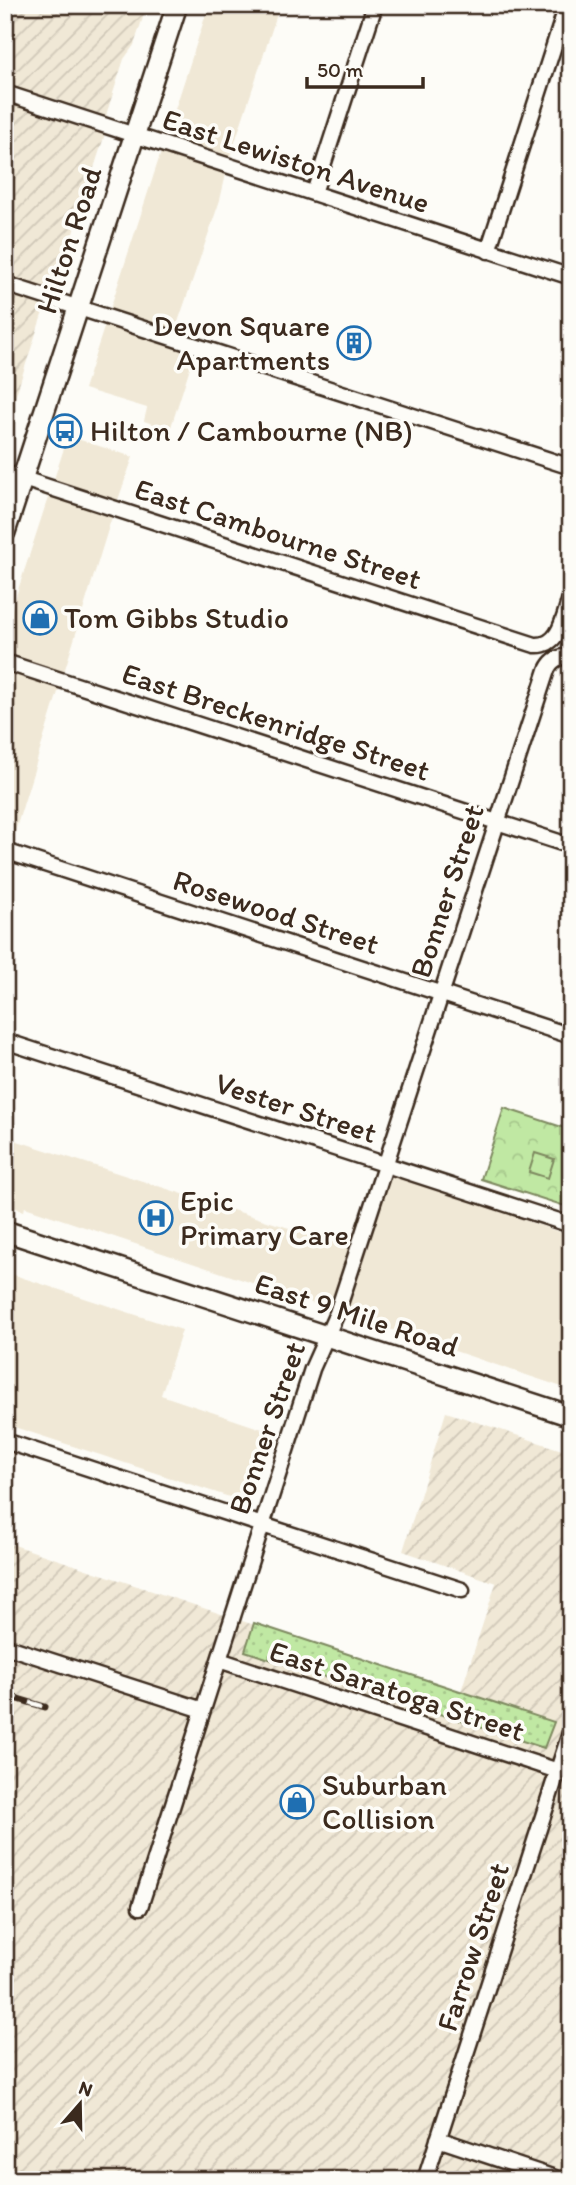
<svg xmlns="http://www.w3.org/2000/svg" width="576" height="2185" font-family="Itim,sans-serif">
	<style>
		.built { fill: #f0e8d6 }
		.industrial { fill: url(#industrial-furrows) }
		.grass { fill: url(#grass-dots); stroke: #7e8960; stroke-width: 2 }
		.park { fill: url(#park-crowns); stroke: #7e8960; stroke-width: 2 }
		.pitch { fill: #c0e8a3; stroke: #7e8960; stroke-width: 2 }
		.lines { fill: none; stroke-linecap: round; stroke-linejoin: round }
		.street-casing { stroke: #3b2a1e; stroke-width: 19 }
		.secondary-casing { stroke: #3b2a1e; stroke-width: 24 }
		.street { stroke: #fdfcf7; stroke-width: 14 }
		.secondary { stroke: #fdfcf7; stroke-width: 19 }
		.rail-casing { stroke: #3b2a1e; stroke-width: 7 }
		.rail { stroke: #fdfcf7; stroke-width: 4.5; stroke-dasharray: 13; stroke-linecap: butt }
		.labels { text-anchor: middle; stroke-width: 7; stroke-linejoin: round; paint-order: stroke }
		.street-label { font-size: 30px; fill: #3b2a1e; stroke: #fdfcf7 }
		.poi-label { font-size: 30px; fill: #3b2a1e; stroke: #fdfcf7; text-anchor: start }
	</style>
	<defs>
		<pattern id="industrial-furrows" width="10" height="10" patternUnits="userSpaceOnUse" patternTransform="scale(1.75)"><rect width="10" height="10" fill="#f0e8d6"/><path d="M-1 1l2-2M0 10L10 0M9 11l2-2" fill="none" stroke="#cfc7b7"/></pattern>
		<pattern id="grass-dots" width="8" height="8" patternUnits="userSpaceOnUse" patternTransform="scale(1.75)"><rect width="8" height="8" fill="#c0e8a3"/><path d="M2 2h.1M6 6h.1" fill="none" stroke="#a6c78c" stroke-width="1.8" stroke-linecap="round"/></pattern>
		<pattern id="park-crowns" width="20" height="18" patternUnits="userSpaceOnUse" patternTransform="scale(1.75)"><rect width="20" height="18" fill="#c0e8a3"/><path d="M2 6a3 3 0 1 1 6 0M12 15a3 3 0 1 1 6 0" fill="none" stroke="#a6c78c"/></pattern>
	</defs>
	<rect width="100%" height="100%" fill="#fdfcf7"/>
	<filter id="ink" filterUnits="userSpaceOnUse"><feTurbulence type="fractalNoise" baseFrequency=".0143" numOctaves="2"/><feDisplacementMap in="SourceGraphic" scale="14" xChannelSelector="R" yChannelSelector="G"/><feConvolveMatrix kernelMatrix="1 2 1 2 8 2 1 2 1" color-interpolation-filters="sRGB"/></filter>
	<g filter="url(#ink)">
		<!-- built -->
		<path class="built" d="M209 5H280L230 157 220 200 176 328 200 336 170 430 144 421 147 408 84 389Z
			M68 436 133 457 110 523 13 838 5 857V630Z
			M5 1137 358 1250 385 1172 571 1236V1390L25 1207 24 1211 5 1204Z
			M5 1272 182 1330 161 1395 271 1432 248 1503 5 1424Z"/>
		<!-- industrial -->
		<path class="industrial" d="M5 5H147L134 45 124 59 107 112 104 137 56 286 43 312 5 428Z
			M446 1412 571 1453V2180H5V1542L254 1625 246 1651 403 1703 553 1722 461 1691 496 1583 403 1551Z
			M5 1451 16 1454 5 1490Z"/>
		<!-- grass -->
		<path class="grass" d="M254 1623 554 1722 544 1748 245 1651Z"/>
		<!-- park -->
		<path class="park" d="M504 1108 571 1130V1208L481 1179Z"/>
		<!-- pitch -->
		<path class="pitch" d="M535 1153 554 1159 548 1178 529 1172Z"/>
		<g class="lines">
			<defs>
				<path id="street" d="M5 93 571 277
					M314 193 375 5
					M488 251 567 5
					M5 284 571 467
					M5 473 535 645C561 647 564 614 571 595
					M5 662 571 846
					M5 851 571 1036
					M5 1041 571 1225
					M5 1441 462 1590
					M5 1646 203 1710
					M219 1660 558 1771
					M140 1907 312 1369 337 1313 547 670C552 659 559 656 571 657
					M438 2139 561 2180
					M425 2180 571 1730"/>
				<path id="secondary" d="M5 532 177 5
					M5 1231 571 1416"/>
			</defs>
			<!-- street casing -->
			<use href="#street" class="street-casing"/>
			<!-- secondary casing -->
			<use href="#secondary" class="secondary-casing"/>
			<!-- street -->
			<use href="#street" class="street"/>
			<!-- secondary -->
			<use href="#secondary" class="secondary"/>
			<defs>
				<path id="rail" d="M5 1695 45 1707"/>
			</defs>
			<!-- rail casing -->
			<use href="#rail" class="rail-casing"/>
			<!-- rail -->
			<use href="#rail" class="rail"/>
		</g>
	</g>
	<!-- icons -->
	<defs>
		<symbol id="building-ring" viewBox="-11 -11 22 22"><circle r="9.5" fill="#fdfcf7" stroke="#1f6fb2" stroke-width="1.5"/><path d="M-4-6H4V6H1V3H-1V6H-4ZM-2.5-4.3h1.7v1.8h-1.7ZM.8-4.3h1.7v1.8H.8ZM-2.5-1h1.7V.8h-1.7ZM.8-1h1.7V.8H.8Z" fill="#1f6fb2"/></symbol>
		<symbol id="bus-ring" viewBox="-11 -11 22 22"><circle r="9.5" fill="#fdfcf7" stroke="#1f6fb2" stroke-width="1.5"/><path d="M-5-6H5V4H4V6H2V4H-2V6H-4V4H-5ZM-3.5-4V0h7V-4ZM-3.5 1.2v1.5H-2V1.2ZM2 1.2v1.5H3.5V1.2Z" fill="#1f6fb2"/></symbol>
		<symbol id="shop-ring" viewBox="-11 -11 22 22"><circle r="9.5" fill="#fdfcf7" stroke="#1f6fb2" stroke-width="1.5"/><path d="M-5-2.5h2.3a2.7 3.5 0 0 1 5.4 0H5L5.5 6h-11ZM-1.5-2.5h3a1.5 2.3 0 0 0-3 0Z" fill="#1f6fb2"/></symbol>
		<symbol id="hospital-ring" viewBox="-11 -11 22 22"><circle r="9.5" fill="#fdfcf7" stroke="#1f6fb2" stroke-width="1.5"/><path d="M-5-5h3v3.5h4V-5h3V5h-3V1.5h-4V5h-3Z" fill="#1f6fb2"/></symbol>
	</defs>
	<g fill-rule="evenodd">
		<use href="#building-ring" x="335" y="324" width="38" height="38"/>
		<use href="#bus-ring" x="46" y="412" width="38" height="38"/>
		<use href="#shop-ring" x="21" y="599" width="38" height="38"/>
		<use href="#hospital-ring" x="137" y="1199" width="38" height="38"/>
		<use href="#shop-ring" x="278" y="1783" width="38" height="38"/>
	</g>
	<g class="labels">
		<!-- street labels -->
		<g class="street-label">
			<text transform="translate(296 161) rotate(18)" y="10">East Lewiston Avenue</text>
			<text transform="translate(69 240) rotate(-72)" y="10">Hilton Road</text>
			<text transform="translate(278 534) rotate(18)" y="10">East Cambourne Street</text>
			<text transform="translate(276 722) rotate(18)" y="10">East Breckenridge Street</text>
			<text transform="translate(447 891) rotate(-72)" y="10">Bonner Street</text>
			<text transform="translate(276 912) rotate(18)" y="10">Rosewood Street</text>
			<text transform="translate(296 1108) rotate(18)" y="10">Vester Street</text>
			<text transform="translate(357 1315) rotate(18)" y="10">East 9 Mile Road</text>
			<text transform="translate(267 1428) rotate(-71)" y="10">Bonner Street</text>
			<text transform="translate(397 1691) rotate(18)" y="10">East Saratoga Street</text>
			<text transform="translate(473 1947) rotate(-72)" y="10">Farrow Street</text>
		</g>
		<!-- poi labels -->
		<g class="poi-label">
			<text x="330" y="336" text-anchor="end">Devon Square<tspan x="330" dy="34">Apartments</tspan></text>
			<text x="90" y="441">Hilton / Cambourne (NB)</text>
			<text x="64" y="628">Tom Gibbs Studio</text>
			<text x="180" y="1211">Epic<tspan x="180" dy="34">Primary Care</tspan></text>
			<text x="322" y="1795">Suburban<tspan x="322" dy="34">Collision</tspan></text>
		</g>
	</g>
	<!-- margin -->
	<rect width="576" height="2185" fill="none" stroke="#fdfcf7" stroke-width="28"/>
	<rect x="14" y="14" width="548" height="2157" fill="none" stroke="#3b2a1e" stroke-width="2.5" filter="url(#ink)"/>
	<!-- north arrow -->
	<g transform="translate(80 2104) rotate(20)" stroke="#fdfcf7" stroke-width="5" paint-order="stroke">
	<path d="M0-5L12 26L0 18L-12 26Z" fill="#3b2a1e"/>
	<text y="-10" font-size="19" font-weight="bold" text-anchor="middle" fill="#3b2a1e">N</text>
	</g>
	<!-- scale -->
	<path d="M307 77v10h116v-10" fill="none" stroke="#3b2a1e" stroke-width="3.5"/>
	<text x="317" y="77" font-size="21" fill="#3b2a1e" stroke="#fdfcf7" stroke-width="5" paint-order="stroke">50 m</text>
</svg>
